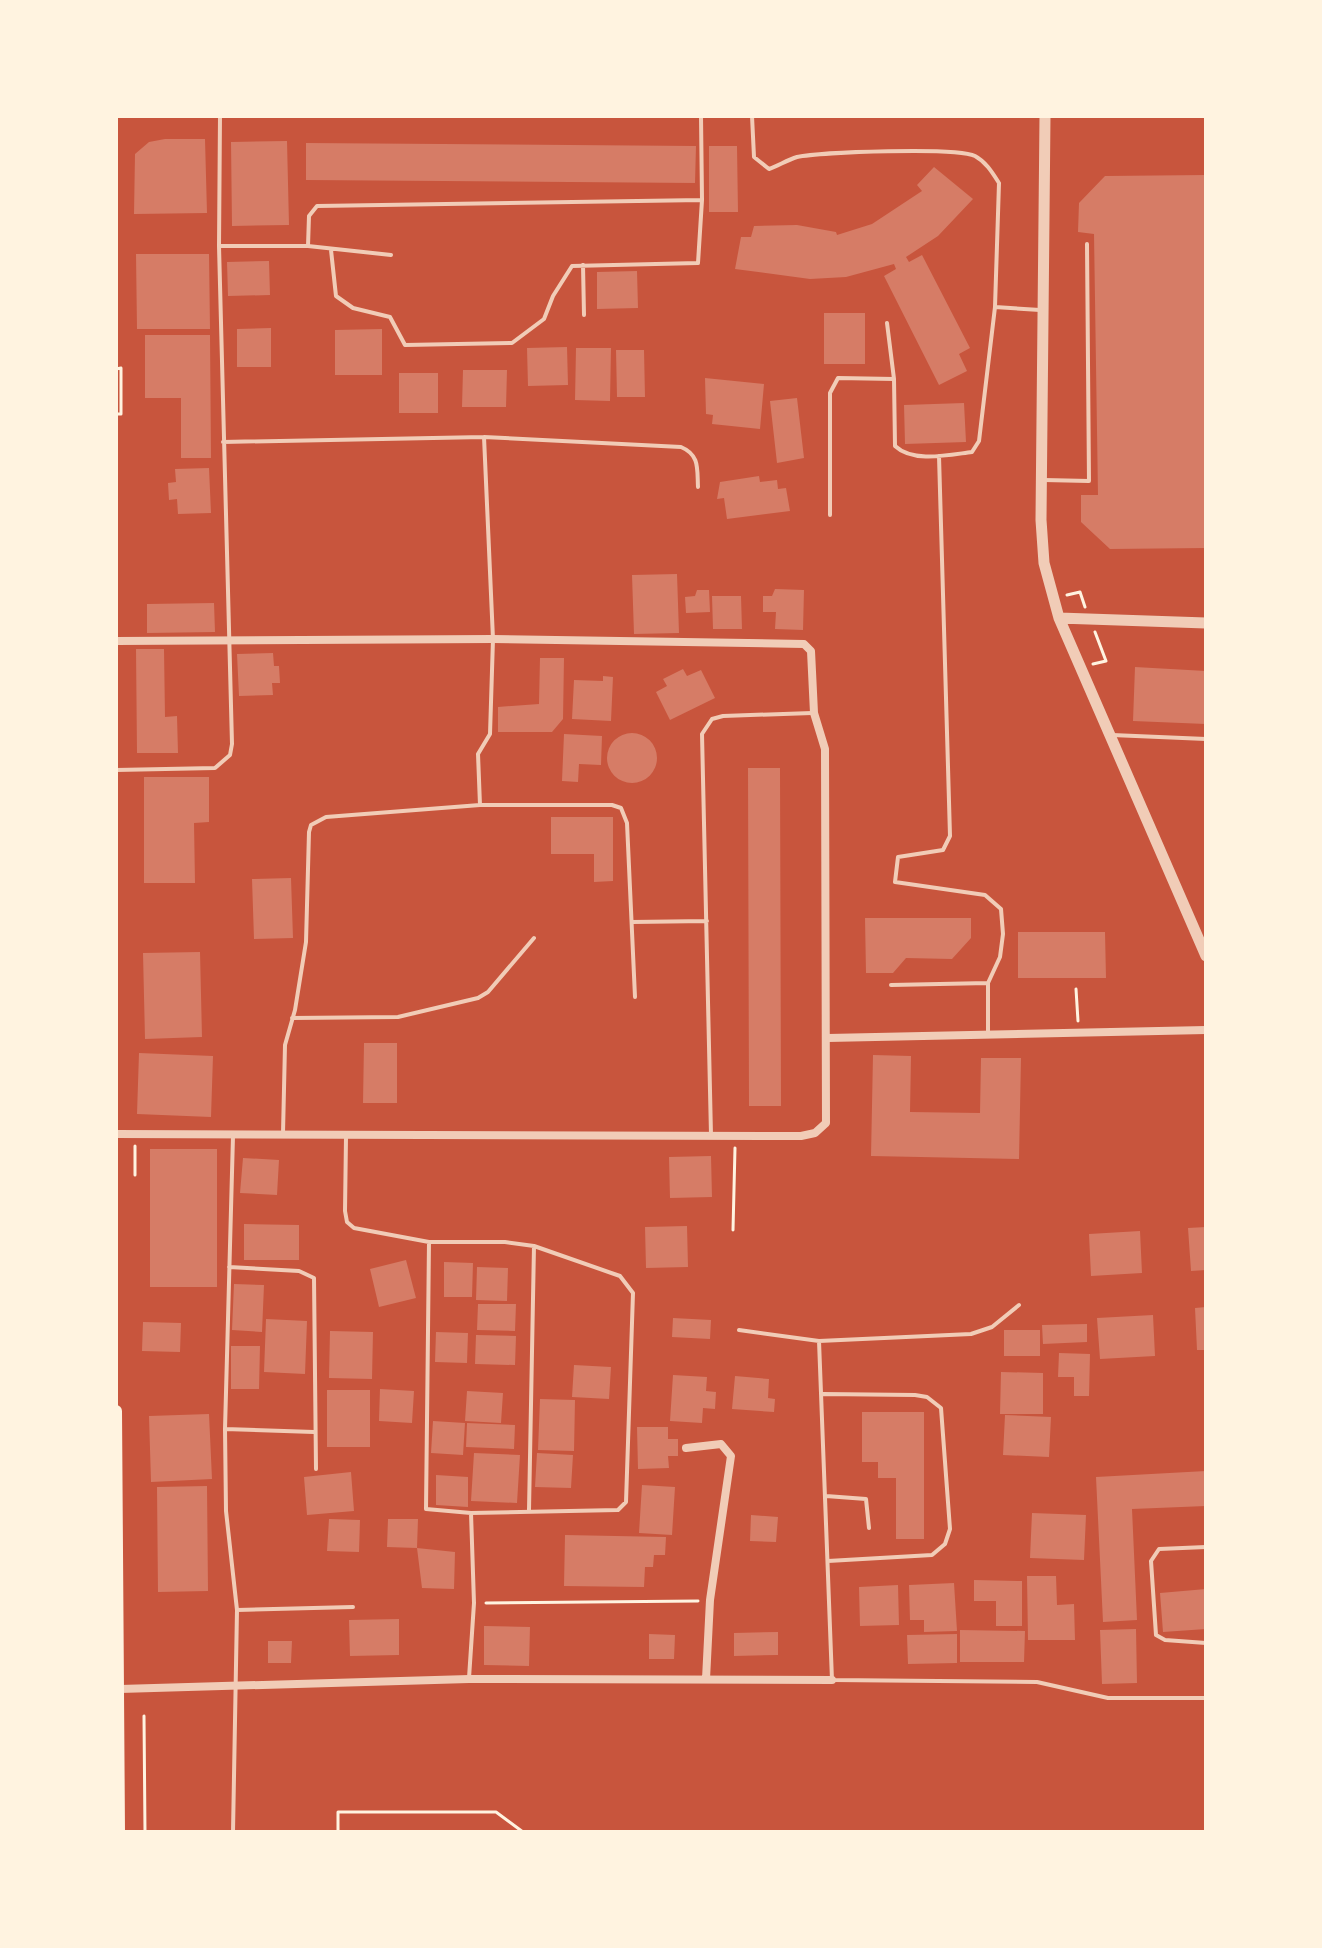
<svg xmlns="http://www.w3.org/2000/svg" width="1322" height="1948" font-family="'Asap Condensed',sans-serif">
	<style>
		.building { fill: #d67c66 }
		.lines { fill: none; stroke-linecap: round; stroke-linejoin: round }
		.path { stroke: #fff3e0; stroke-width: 3 }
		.service { stroke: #f1ccb7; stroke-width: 4 }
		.minor { stroke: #f1ccb7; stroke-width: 8 }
		.tertiary { stroke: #f1ccb7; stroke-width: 11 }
		.secondary { stroke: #fff3e0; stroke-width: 12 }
	</style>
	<rect width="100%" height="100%" fill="#c8553d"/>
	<!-- building -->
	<path class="building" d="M165 139H205L207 213 134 214 135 154 149 142Z
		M287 141 289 225 232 226 231 142Z
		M306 143 696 146 695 183 306 180Z
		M709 146H737L738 212H709Z
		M934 167 973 199 938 236 906 257 909 262 922 255 970 348 959 354 967 371 939 385 884 276 896 269 894 264 846 277 810 279 735 269 741 237H751L754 226 797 225 836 232 837 235 872 224 922 191 917 185Z
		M1206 175V548L1110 549 1081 522V495H1098L1094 234 1078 232 1079 203 1105 176Z
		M136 254H209L210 329H137Z
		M269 261 270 295 228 296 227 262Z
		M637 271 638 308 597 309V272Z
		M824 313H865V364H824Z
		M271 328V367H237V329Z
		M382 329V375H335V330Z
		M145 335H210L211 458H181V398H145Z
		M567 347 568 385 528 386 527 348Z
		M576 348H611L610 401 575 400Z
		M616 350H644L645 397H617Z
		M463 370H507L506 407H462Z
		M399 373H438V413H399Z
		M705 378 764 384 760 429 712 424 713 415 706 414Z
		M797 398 804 458 777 463 770 401Z
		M964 403 966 442 905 444 904 405Z
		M209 468 211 513 178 514 177 499 169 500 168 483 176 482 175 469Z
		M759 476 760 482 777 480 778 489 786 488 790 511 727 519 724 498 717 499 720 482Z
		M677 574 679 633 634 634 632 575Z
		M775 589 804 590 803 630 775 629 776 612H763V596H772Z
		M697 590H709L710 612 686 613 685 597 695 596Z
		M712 596H741L742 629H713Z
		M214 603 215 632 147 633V604Z
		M136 649H164L165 717 177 716 178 753H137Z
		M273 653 274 666H279L280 683H272L273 695 239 696 237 654Z
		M540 658H564L563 719 552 732H498V707L539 704Z
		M1135 667 1206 671V724L1133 721Z
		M683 669 687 676 701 670 715 698 670 720 656 692 667 686 663 679Z
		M603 676 613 677 611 721 572 719 574 680 603 681Z
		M607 758a25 25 0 1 1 50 0a25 25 0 1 1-50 0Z
		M564 734 602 736 601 765 579 764 578 782 562 781Z
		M748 768H780L781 1106H749Z
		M144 777H209V822L194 823 195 883H144Z
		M551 817H613V881L594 882V854H551Z
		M291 878 293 938 254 939 252 879Z
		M865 918H971V938L952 959 906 958 893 973H866Z
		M1018 932H1105L1106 978H1018Z
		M200 952 202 1037 145 1039 143 953Z
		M364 1043H397V1103H363Z
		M139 1053 213 1056 211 1117 137 1114Z
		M873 1055 911 1056 910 1112 980 1113 981 1058H1021L1019 1159 871 1156Z
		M150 1149H217V1287H150Z
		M711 1156 712 1197 670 1198 669 1157Z
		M243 1158 279 1160 277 1195 240 1193Z
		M244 1224 299 1225V1260H244Z
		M687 1226 688 1267 646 1268 645 1227Z
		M1206 1227V1270L1191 1271 1188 1228Z
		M1140 1231 1142 1273 1091 1276 1089 1234Z
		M406 1260 416 1298 379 1307 370 1269Z
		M444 1262 473 1263 472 1297H444Z
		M477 1267 508 1268 507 1301 476 1300Z
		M234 1284 264 1285 262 1332 232 1330Z
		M478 1304H516L515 1331 477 1330Z
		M1206 1307V1350H1197L1195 1308Z
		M1153 1315 1155 1356 1100 1359 1097 1318Z
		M673 1318 711 1320 710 1339 672 1337Z
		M266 1319 307 1321 305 1374 264 1372Z
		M143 1322 181 1323 180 1352 142 1351Z
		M1087 1324V1342L1043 1344 1042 1325Z
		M1004 1330H1040V1356H1004Z
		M330 1331 373 1332 372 1379 329 1378Z
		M436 1332 468 1333 467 1363 435 1362Z
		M476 1335 516 1336 515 1365 475 1364Z
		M231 1346H260L259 1389H231Z
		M1059 1353 1090 1354 1089 1396H1074V1377H1058Z
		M574 1365 611 1367 609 1399 572 1397Z
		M1001 1372 1043 1373V1414H1000Z
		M673 1375 707 1377 706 1391 716 1392 715 1409 703 1408 702 1423 670 1421Z
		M735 1376 769 1379 768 1398 775 1399 774 1412 732 1409Z
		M380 1389 414 1391 412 1423 379 1421Z
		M327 1390H370V1447H327Z
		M467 1391 503 1393 501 1423 465 1421Z
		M540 1399 575 1400 574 1451 538 1450Z
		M862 1412H924V1539H896V1478H878V1462H862Z
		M209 1414 212 1479 151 1482 149 1416Z
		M1005 1415 1051 1417 1049 1457 1003 1455Z
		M433 1421 465 1423 463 1455 431 1453Z
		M467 1423 515 1425 514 1449 466 1447Z
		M637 1427H668V1439H678V1456H668L669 1468 638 1469Z
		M474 1453 520 1455 517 1503 471 1501Z
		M537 1453 573 1455 571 1488 535 1487Z
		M1206 1471V1506L1132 1509 1137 1620 1103 1622 1096 1477Z
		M351 1472 354 1511 307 1515 304 1477Z
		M436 1475 468 1477V1507L436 1505Z
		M642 1485 675 1487 672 1535 639 1533Z
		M207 1486 208 1591 158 1592 157 1487Z
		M1032 1513 1086 1515 1084 1560 1030 1558Z
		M751 1515 778 1517 776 1542 750 1541Z
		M329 1519 360 1520 359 1552 327 1551Z
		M388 1519H418L417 1548 387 1547Z
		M565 1535 666 1537 665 1555H654L653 1567H645L644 1587 564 1586Z
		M417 1548 455 1552 454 1589 422 1588Z
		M1027 1576H1056L1057 1605 1074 1604 1075 1640H1028Z
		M974 1580 1022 1581V1626H996V1601H974Z
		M954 1583 957 1631 924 1632V1620H910L909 1585Z
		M898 1585 899 1625 860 1626 859 1587Z
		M1206 1589V1629L1163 1632 1160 1593Z
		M399 1619V1655L350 1656 349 1620Z
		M484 1626 530 1627 529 1666 484 1665Z
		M1136 1629 1137 1683 1102 1684 1100 1630Z
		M960 1630 1025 1631 1024 1662H960Z
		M778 1632V1655L734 1656V1633Z
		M649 1634 675 1635 674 1659H649Z
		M957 1634V1663L908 1664 907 1635Z
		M268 1641H292L291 1663H268Z"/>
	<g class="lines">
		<!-- path -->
		<path class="path" d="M116 369 121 368V414H116
			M1067 595 1080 592 1085 607
			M1093 664 1106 661 1095 632
			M1076 989 1078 1021
			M135 1175V1146
			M733 1230 735 1148
			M486 1603 698 1601
			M144 1716 145 1832
			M338 1832V1812H496L523 1832"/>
		<!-- service -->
		<path class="service" d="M752 116 754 157 769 169C778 166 787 160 797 157 820 152 957 147 975 156 986 162 992 172 999 183L995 307 979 441 972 452C948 455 913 463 895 446L894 379 838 378 830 393V515
			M219 246H308L391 255
			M308 246 309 216 317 206 702 200
			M331 250 336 296 353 308 390 317 405 345 512 343 544 319 553 296 572 266 698 263 702 200 701 116
			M583 265 584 315
			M995 307 1040 310
			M887 323 894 379
			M223 442 484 437 681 447C700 455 697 469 698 487
			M939 456 950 836 943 850 898 857 895 882 985 895 1001 909 1003 934 1000 957 988 983V1033
			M1044 480 1089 481 1087 244
			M1112 735 1206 739
			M116 770 215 768 230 755 232 744 219 246 220 116
			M480 805 478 754 490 734 493 639 484 437
			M632 922 707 921
			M891 985 988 983
			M292 1018 398 1017 478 998 488 992 534 938
			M283 1133 285 1045 295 1010 306 942 309 832 311 825 326 817 480 805H612L621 808 627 823 635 997
			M711 1135 702 734 712 719 723 716 812 713
			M233 1136 225 1429 226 1511 237 1610 233 1832
			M346 1137 345 1211 347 1222 354 1228 429 1242H505L534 1246 620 1276 633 1293 626 1502 618 1510 471 1513 426 1509 429 1242
			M229 1267 299 1271 314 1278 316 1469
			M739 1330 819 1341 971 1334 992 1327 1019 1305
			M819 1341 832 1680 1037 1682 1108 1698H1206
			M823 1394 915 1395 927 1397 941 1408 950 1529 945 1544 932 1555 828 1561
			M225 1429 314 1432
			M826 1496 866 1499 869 1528
			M529 1510 534 1246
			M1206 1547 1159 1549 1151 1561 1156 1635 1165 1640 1206 1643
			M237 1610 353 1607
			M469 1678 474 1603 471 1513"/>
		<!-- minor -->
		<path class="minor" d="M116 641 493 639 804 644 811 651 814 713 825 749 826 1123 815 1133 801 1136 116 1134
			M828 1038 1206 1030
			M686 1448 721 1444 731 1456 710 1600 706 1679
			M120 1689 469 1679 832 1680"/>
		<!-- tertiary -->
		<path class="tertiary" d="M1045 116 1041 520 1044 563 1059 618 1206 956
			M1059 618 1206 623"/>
		<!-- secondary -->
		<path class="secondary" d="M116 1411 119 1832"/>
	</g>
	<!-- border -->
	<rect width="1322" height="1948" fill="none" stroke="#fff3e0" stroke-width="236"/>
</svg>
